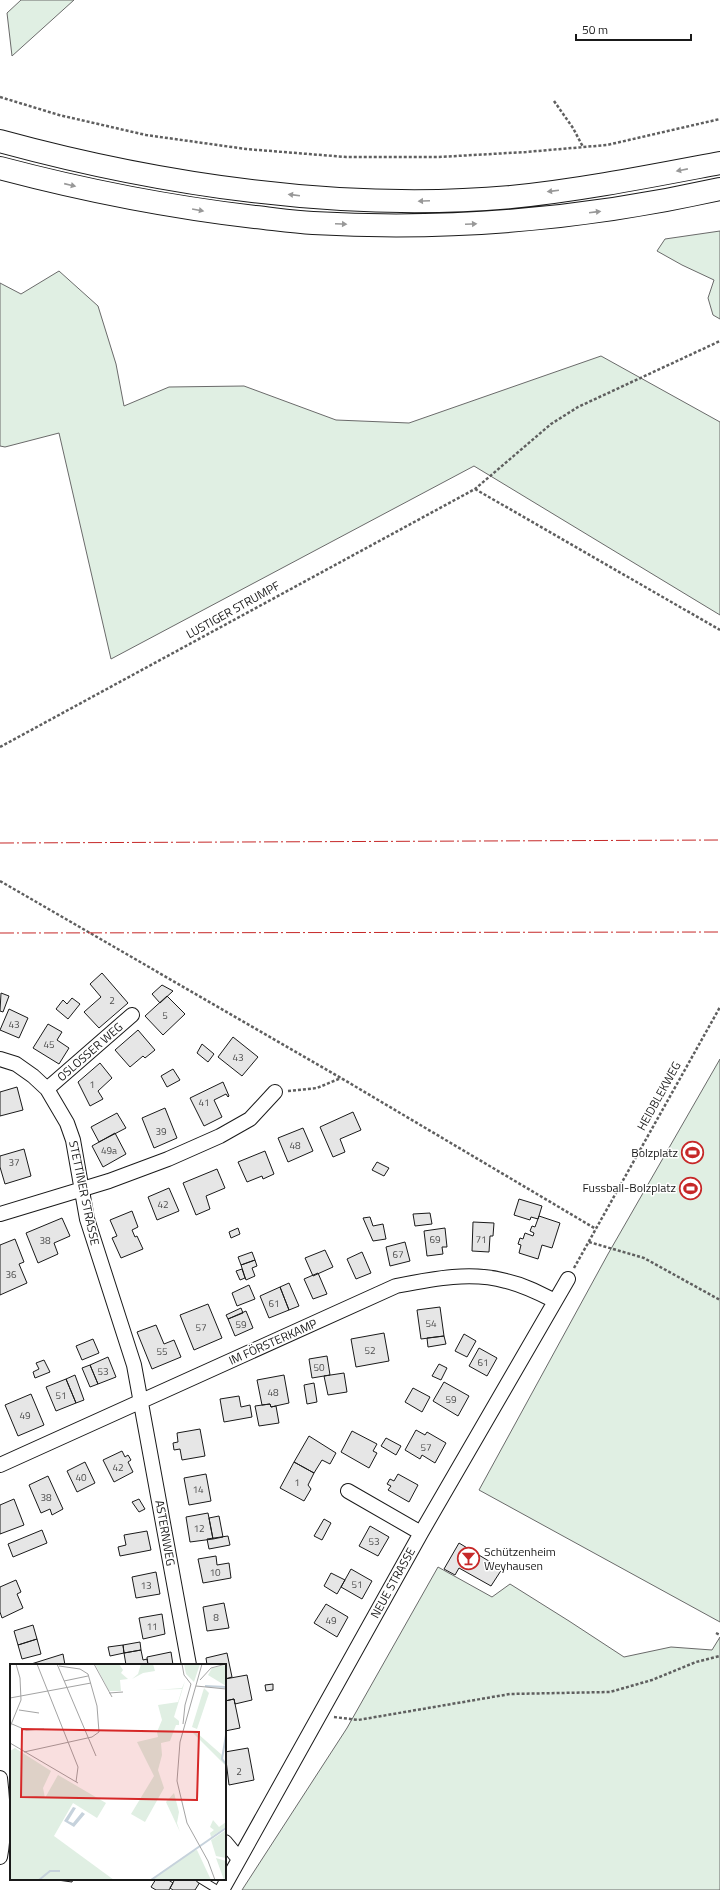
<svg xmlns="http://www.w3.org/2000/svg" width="720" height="1890" font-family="'Titillium Web',sans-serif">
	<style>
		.green { fill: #e0efe3; stroke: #6a6a6a }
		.building { fill: #e6e6e6; stroke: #1a1a1a }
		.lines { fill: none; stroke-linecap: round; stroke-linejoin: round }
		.lane-casing { stroke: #1a1a1a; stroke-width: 9 }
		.street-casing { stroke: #1a1a1a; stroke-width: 16 }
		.highway-casing { stroke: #1a1a1a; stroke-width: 24 }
		.path { stroke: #5f5f5f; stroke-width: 2.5; stroke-dasharray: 3 2; stroke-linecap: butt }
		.lane { stroke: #fff; stroke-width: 7 }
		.street { stroke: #fff; stroke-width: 14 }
		.highway { stroke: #fff; stroke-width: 22 }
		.power { stroke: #c62828; stroke-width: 1; stroke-dasharray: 14 3 2 3; stroke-linecap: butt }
		.oneway { fill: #989898 }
		.labels { text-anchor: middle; stroke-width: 3; stroke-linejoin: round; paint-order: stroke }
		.number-label { font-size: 10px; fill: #4d4d4d }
		.street-label { font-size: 12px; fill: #1a1a1a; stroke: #fff }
		.poi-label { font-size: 12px; fill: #1a1a1a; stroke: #fff; text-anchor: end }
		.inset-river { fill: none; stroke: #c6d2dc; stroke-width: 2 }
		.inset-road { fill: none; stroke: #a3a3a3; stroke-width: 1 }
		.view { fill: #d62828; fill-opacity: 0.15; stroke: #d62828; stroke-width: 2 }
		.inset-edge { fill: none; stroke: #1a1a1a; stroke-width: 2 }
	</style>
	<rect width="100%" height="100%" fill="#fff"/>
	<!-- green -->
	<path class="green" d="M21 0H74L12 56 7 13Z
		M720 231V319L713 315 708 298 714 280 682 265 657 251 665 239Z
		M59 271 98 306 116 364 124 406 169 387 244 386 336 420 409 423 601 356 720 422V615L474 466 111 659 59 433 5 447 0 446V283L21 294Z
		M720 1059V1622L479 1490 608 1254Z
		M438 1567 492 1597 510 1584 569 1621 624 1657 671 1647 712 1650 720 1637V1890H242L347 1728Z"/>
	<!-- building -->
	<path class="building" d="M102 973 128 1003 99 1028 84 1012 101 997 90 984Z
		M162 985 173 991 160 1003 152 994Z
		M1 993 9 996 3 1012 0 1011Z
		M167 996 185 1014 163 1035 145 1016Z
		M72 998 80 1004 68 1019 56 1009 63 1000 67 1004Z
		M9 1009 28 1018 19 1038 0 1030Z
		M48 1024 62 1032 57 1040 69 1048 59 1064 33 1048Z
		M138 1030 155 1050 145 1058 143 1056 130 1067 115 1050Z
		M233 1037 258 1057 242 1076 218 1057Z
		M202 1044 214 1054 208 1062 197 1053Z
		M100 1063 112 1078 98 1091 103 1099 90 1106 78 1082Z
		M173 1069 180 1080 167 1087 161 1076Z
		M223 1082 229 1096 228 1097 226 1094 214 1100 222 1117 204 1126 190 1098Z
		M17 1087 23 1110 0 1116V1092Z
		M165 1108 177 1138 154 1148 142 1118Z
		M353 1112 361 1130 340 1139 345 1152 333 1157 320 1127Z
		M117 1113 126 1128 99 1142 91 1127Z
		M303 1128 313 1151 288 1162 278 1138Z
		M115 1133 126 1154 103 1167 92 1146Z
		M24 1149 31 1176 5 1184 0 1167V1156Z
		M265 1151 274 1174 263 1179 262 1176 247 1182 238 1162Z
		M377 1162 389 1168 384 1176 372 1170Z
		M217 1169 225 1188 206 1196 210 1209 196 1215 183 1183Z
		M169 1188 179 1211 157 1220 148 1197Z
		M519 1199 542 1206 538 1219 531 1217 530 1220 514 1215Z
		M132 1211 138 1227 132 1230 135 1237 137 1236 143 1249 121 1258 112 1238 117 1236 110 1220Z
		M430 1213 432 1224 415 1226 413 1214Z
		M539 1216 560 1223 552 1248 542 1245 538 1259 519 1253 521 1245 518 1244 520 1238 523 1239 525 1233 533 1236 534 1233 530 1231 532 1226 535 1227Z
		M370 1217 373 1226 383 1224 386 1239 373 1241 363 1218Z
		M62 1218 70 1236 54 1243 58 1254 38 1263 26 1233Z
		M473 1222 494 1223 493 1236H490L489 1252 472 1251Z
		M238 1228 240 1234 231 1238 229 1232Z
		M445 1228 447 1247H442L443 1254 427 1256 424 1231Z
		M15 1239 24 1262 19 1264 27 1283 0 1295V1245Z
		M405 1242 410 1261 390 1266 386 1247Z
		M325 1250 333 1267 313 1276 305 1258Z
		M252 1252 255 1260 241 1265 238 1257Z
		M362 1252 371 1273 356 1279 347 1259Z
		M255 1260 257 1266 252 1268 255 1276 246 1280 241 1265Z
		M242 1269 245 1278 240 1280 236 1271Z
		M318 1273 327 1294 313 1299 304 1279Z
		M289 1283 299 1306 289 1310 280 1287Z
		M249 1285 255 1299 237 1306 232 1293Z
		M280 1287 289 1310 269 1318 260 1296Z
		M208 1304 222 1338 194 1350 180 1315Z
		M440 1307 444 1336 421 1339 417 1310Z
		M241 1308 243 1313 228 1319 226 1315Z
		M246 1311 253 1328 235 1336 228 1319Z
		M156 1325 164 1344 174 1340 181 1357 152 1369 137 1332Z
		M384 1333 389 1361 356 1367 351 1339Z
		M464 1334 476 1341 467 1357 455 1351Z
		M444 1336 446 1344 428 1347 427 1338Z
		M93 1339 99 1353 82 1360 76 1346Z
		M479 1348 497 1358 487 1376 469 1366Z
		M327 1356 330 1375 312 1378 309 1359Z
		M108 1357 116 1377 98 1384 90 1365Z
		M44 1360 50 1372 35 1378 33 1372 39 1369 36 1363Z
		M439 1364 447 1368 441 1380 432 1376Z
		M90 1365 98 1384 90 1387 82 1368Z
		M344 1373 347 1392 328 1395 324 1376Z
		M75 1375 84 1400 76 1403 66 1379Z
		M284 1375 289 1403 271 1407 270 1404 262 1405 257 1380Z
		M66 1379 76 1403 56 1411 46 1387Z
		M444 1382 469 1396 458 1416 433 1401Z
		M314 1383 317 1402 307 1404 304 1385Z
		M413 1388 430 1397 422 1412 405 1402Z
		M31 1394 44 1425 18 1436 5 1405Z
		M239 1396 241 1407 250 1405 252 1417 224 1422 220 1399Z
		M270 1404 271 1407 276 1406 279 1423 259 1426 255 1406Z
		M200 1429 205 1456 182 1460 180 1449 174 1450 173 1443 178 1442 177 1433Z
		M416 1430 425 1435 427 1432 446 1443 435 1463 422 1455 420 1459 405 1450Z
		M352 1431 377 1444 373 1451 377 1453 369 1468 341 1452Z
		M309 1436 336 1453 330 1464 322 1460 314 1473 294 1462Z
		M386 1438 401 1446 396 1455 381 1446Z
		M122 1451 125 1457 128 1455 131 1460 128 1462 133 1472 114 1482 103 1460Z
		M85 1462 95 1483 77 1492 67 1471Z
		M294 1462 314 1473 308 1485 311 1489 304 1501 280 1488Z
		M206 1474 211 1501 189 1505 184 1478Z
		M398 1474 418 1485 409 1502 388 1490 391 1486 387 1484 390 1479 394 1481Z
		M48 1476 63 1509 52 1515 50 1509 41 1513 29 1485Z
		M14 1499 24 1525 0 1534V1505Z
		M139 1499 145 1509 139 1512 132 1502Z
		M208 1513 213 1539 190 1542 186 1517Z
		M219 1516 223 1537 213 1539 209 1518Z
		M324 1519 331 1523 322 1540 314 1536Z
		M370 1526 389 1537 378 1556 359 1546Z
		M42 1530 47 1543 13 1557 8 1544Z
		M147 1531 151 1550 120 1556 118 1547 126 1545 124 1535Z
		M228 1536 230 1545 209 1549 207 1539Z
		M459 1543 502 1569 491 1586 459 1568 455 1575 444 1569Z
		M216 1556 217 1565 229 1563 231 1578 203 1583 198 1559Z
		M351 1569 372 1581 362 1599 341 1587Z
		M156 1572 160 1594 136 1598 132 1577Z
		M331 1573 345 1580 337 1594 324 1586Z
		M16 1580 21 1592 17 1594 23 1608 2 1618 0 1612V1587Z
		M224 1603 229 1628 207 1631 203 1607Z
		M326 1604 348 1617 337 1637 314 1623Z
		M162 1614 165 1634 143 1639 139 1618Z
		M33 1625 37 1639 18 1645 14 1631Z
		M37 1639 41 1654 22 1659 18 1645Z
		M140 1642 141 1650 124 1653 123 1645Z
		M123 1645 124 1653 110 1656 108 1647Z
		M141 1650 143 1660 147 1659 148 1665H126L124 1653Z
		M171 1652 173 1665H148L147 1657Z
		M227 1653 232 1677 225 1679V1665H207L206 1658Z
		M63 1654 65 1665H28Z
		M247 1675 252 1700 235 1704 234 1699 225 1701V1679Z
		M273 1684V1690L266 1691 265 1685Z
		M234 1699 240 1728 225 1731V1701Z
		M248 1748 254 1780 229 1785 225 1752Z
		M50 1879H73L72 1882Z
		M156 1879H167L173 1883 169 1890H156L151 1887Z
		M175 1879H195L200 1882 195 1890H173L170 1888Z"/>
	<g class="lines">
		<defs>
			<path id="lane" d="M200 1879 218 1890"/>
			<path id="street" d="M0 1059 16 1064 33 1076 47 1089 67 1123 73 1140 87 1219 134 1365 189 1665
				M47 1089 132 1015
				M0 1214 109 1181 168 1159 220 1136 250 1119 275 1092
				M0 1465 396 1286C432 1279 471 1271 506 1281 524 1285 539 1293 555 1301
				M348 1491 421 1533
				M0 1778C3 1804 5 1831 0 1857
				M225 1842 239 1859
				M222 1890 421 1533 568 1279"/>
			<path id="highway" d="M0 141C161 185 343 212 511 197 581 190 651 176 720 163
				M0 168C83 190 169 207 255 217 274 219 294 222 313 223 450 231 586 219 720 189"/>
		</defs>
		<!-- lane casing -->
		<use href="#lane" class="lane-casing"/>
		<!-- street casing -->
		<use href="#street" class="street-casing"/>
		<!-- highway casing -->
		<use href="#highway" class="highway-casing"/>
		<!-- path -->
		<path class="path" d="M0 97 59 115 146 135 246 149 346 157H439L526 152 607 145 720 119
			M554 101 573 128 583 147
			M475 489 720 630
			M0 747 475 489 551 424 578 407 720 341
			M0 881 341 1078 596 1229
			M288 1091 317 1088 341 1078
			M589 1242 644 1258 720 1300
			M574 1268 720 1007
			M716 1633 720 1635
			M334 1717 358 1720 510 1694 610 1692 652 1680 696 1662 720 1656"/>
		<!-- lane -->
		<use href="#lane" class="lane"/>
		<!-- street -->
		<use href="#street" class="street"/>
		<!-- highway -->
		<use href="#highway" class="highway"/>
		<!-- power -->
		<path class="power" d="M0 843 720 840
			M0 933 720 932"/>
	</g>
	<!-- one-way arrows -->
	<defs><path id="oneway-solid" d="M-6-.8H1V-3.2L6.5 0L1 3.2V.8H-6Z"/></defs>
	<g class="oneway">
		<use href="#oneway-solid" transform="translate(682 170) rotate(169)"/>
		<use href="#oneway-solid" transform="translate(70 185) rotate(13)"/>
		<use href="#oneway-solid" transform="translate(553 191) rotate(173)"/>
		<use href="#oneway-solid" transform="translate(294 195) rotate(-173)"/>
		<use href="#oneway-solid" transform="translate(424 201) rotate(178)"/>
		<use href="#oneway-solid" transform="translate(198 210) rotate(10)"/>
		<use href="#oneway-solid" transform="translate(595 212) rotate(-7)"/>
		<use href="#oneway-solid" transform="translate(341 224) rotate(2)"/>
		<use href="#oneway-solid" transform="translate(471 224) rotate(-3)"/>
	</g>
	<!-- icons -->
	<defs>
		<symbol id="stadium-ring" viewBox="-11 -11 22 22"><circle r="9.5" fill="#fff" stroke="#c62828" stroke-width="1.5"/><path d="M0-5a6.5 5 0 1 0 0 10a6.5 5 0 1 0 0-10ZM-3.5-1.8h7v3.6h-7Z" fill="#c62828"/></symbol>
		<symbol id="bar-ring" viewBox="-11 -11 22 22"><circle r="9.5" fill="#fff" stroke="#c62828" stroke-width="1.5"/><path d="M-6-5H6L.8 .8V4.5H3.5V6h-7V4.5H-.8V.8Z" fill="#c62828"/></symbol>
	</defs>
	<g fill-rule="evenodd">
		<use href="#stadium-ring" x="680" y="1140" width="25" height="25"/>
		<use href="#stadium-ring" x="678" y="1176" width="25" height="25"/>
		<use href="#bar-ring" x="456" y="1546" width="25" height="25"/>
	</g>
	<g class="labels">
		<!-- number labels -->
		<g class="number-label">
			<text x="112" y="1004">2</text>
			<text x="165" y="1019">5</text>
			<text x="14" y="1028">43</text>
			<text x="49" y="1048">45</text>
			<text x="238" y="1061">43</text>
			<text x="92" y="1088">1</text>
			<text x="204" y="1106">41</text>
			<text x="161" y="1135">39</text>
			<text x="295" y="1149">48</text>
			<text x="109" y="1154">49a</text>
			<text x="14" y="1166">37</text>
			<text x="163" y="1208">42</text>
			<text x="435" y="1243">69</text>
			<text x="481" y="1243">71</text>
			<text x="45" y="1244">38</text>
			<text x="398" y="1258">67</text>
			<text x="11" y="1278">36</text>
			<text x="274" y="1307">61</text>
			<text x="431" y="1327">54</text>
			<text x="241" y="1328">59</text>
			<text x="201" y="1331">57</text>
			<text x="370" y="1354">52</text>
			<text x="162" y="1355">55</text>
			<text x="483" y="1366">61</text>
			<text x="319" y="1371">50</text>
			<text x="103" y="1375">53</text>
			<text x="273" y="1396">48</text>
			<text x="61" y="1399">51</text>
			<text x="451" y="1403">59</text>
			<text x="25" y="1419">49</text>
			<text x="426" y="1451">57</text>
			<text x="118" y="1471">42</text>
			<text x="81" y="1481">40</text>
			<text x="297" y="1486">1</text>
			<text x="198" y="1493">14</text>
			<text x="46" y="1501">38</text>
			<text x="199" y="1532">12</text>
			<text x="374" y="1545">53</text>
			<text x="215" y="1576">10</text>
			<text x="357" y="1588">51</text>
			<text x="146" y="1589">13</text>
			<text x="216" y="1621">8</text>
			<text x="331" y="1624">49</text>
			<text x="152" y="1630">11</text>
			<text x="239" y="1775">2</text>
		</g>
		<!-- street labels -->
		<g class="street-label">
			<text transform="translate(233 610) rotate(-29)" y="4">LUSTIGER STRUMPF</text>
			<text transform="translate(90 1052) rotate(-41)" y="4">OSLOSSER WEG</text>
			<text transform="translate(659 1096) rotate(-61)" y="4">HEIDBLEKWEG</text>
			<text transform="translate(84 1193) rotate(78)" y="4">STETTINER STRASSE</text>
			<text transform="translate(273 1342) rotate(-24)" y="4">IM FÖRSTERKAMP</text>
			<text transform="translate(165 1533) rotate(80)" y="4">ASTERNWEG</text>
			<text transform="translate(393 1583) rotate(-61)" y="4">NEUE STRASSE</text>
		</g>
		<!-- poi labels -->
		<g class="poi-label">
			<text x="678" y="1157">Bolzplatz</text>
			<text x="676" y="1192">Fussball-Bolzplatz</text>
			<text x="484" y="1556" text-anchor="start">Schützenheim<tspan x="484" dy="14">Weyhausen</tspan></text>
		</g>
	</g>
	<!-- overview -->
	<g transform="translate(10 1664)">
		<rect width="216" height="216" fill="#fff"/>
		<path d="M85 0H109L113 6 111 9 118 15 110 16 111 27H99ZM131 0H143L145 7 133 9 122 15 128 10ZM174 0H190L184 18 176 10ZM216 1V22L198 11 202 4ZM175 17 164 53 169 57V61H166L160 77 151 79 152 91 148 106 154 124 135 158 121 150 144 112 127 78 148 73 147 68 152 56 148 41 168 38 172 25 145 26 172 24ZM194 24 199 29 187 65 182 63ZM183 69H187L212 91 216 102ZM5 84 41 107 33 124 35 134 48 111 96 139 87 154 63 139 44 172 104 216H0V87ZM164 129 169 148 167 159 170 168 156 138ZM203 156 209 163 216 158V163L201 173 200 169 204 166 200 163ZM216 166V194L206 192 201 176ZM187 186 201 216H140L182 187ZM206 194 216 197V216H214Z" fill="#e0efe3"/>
		<path d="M63 143 66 144 58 157 63 159 72 148 75 150 64 163 54 157Z" fill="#c6d2dc"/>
		<path class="inset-river" d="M195 22 216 23M216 71 212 95 216 100M29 216 40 207H50M141 216 216 164"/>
		<path class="inset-road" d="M27 0 68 103 66 118M47 0 86 92M84 0 102 33M172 0 174 11 181 20M192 0 170 78 167 117 177 159 198 197 205 216M190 16 201 4 216 0M54 17 78 12M186 22 216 25M99 29 113 28M0 34 81 19M9 46 29 49M2 60 16 66 34 65M173 60 175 41 181 20M0 63 11 36 10 14 6 0M0 79 68 119M14 88 82 73 89 68 87 42 78 10 70 5 49 2"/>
		<path class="view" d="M12 65 189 68 187 136 11 133Z"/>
		<rect width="216" height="216" class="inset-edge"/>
	</g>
	<!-- scale -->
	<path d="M576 34v6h115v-6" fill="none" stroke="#1a1a1a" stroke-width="2"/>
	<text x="582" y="34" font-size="12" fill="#1a1a1a" stroke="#ffffff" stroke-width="3" paint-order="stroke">50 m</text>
</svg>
